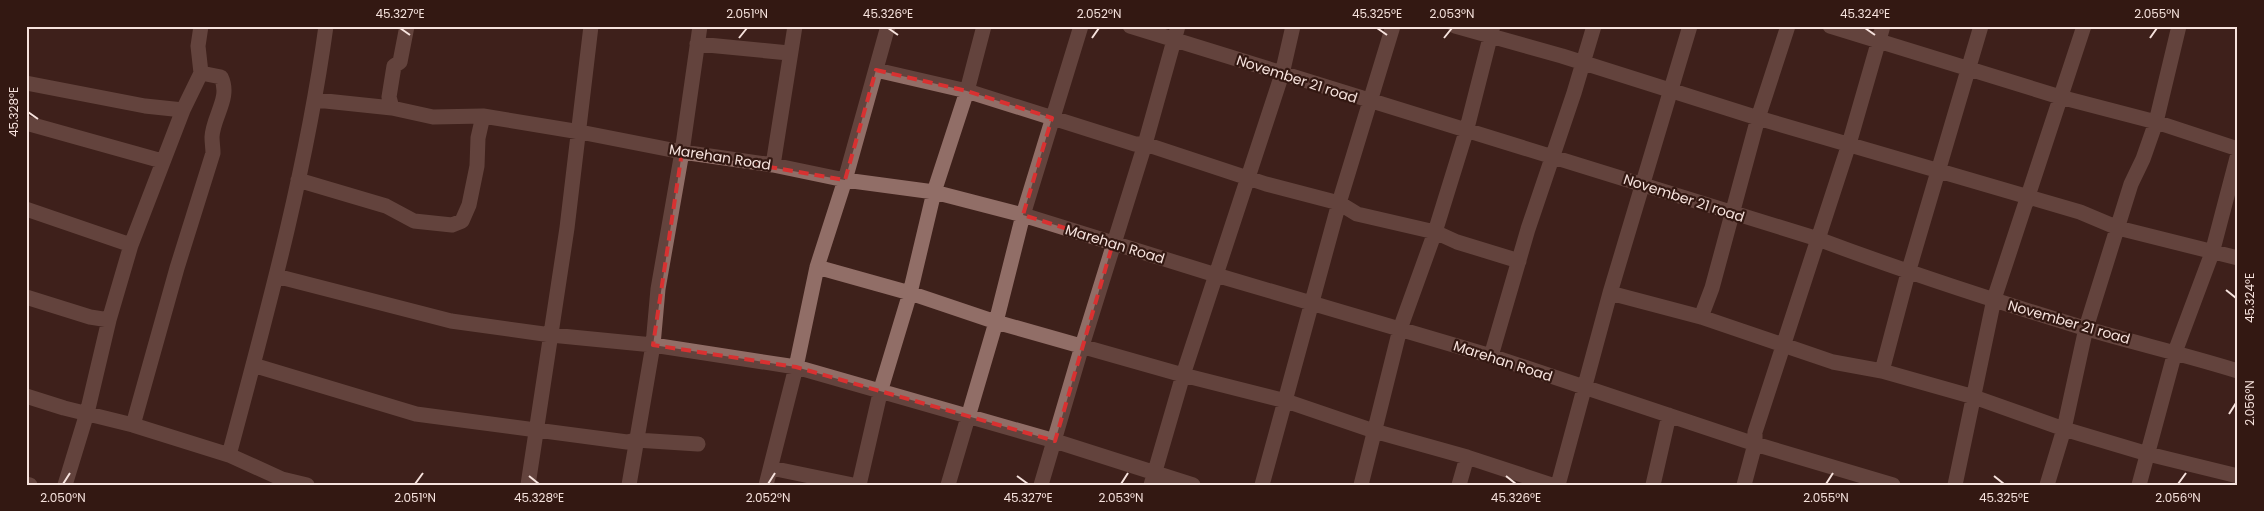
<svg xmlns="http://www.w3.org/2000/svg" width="2264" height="511" font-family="Poppins,sans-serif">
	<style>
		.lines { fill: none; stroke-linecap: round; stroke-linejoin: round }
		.minor { stroke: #916e67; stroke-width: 15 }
		.marked { fill: none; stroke: #d83131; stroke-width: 4; stroke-dasharray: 10 6; stroke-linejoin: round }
		.ticks { fill: none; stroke: #f6e2dd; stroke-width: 2 }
		.labels { text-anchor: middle; stroke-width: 4.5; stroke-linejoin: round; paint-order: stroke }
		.street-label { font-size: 14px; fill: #f6e2dd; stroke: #331812 }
		.neatline { fill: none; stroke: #f6e2dd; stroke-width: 2 }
		.ticks-label { font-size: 12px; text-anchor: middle; fill: #f6e2dd }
	</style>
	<rect width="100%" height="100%" fill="#3e211b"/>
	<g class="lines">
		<!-- minor -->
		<path class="minor" d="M1130 26 1818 239C1906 272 1995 301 2084 328 2135 343 2187 355 2238 371
			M1455 26 1562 56 1758 118 2080 212 2118 228 2238 258
			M1830 26 2060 97 2156 122 2238 149
			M697 44 789 53
			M876 70 967 91 1135 144H1145L1266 184 1339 203 1357 214 1435 232 1457 242 1519 261
			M26 83 145 106 183 110
			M316 100 392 108 433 117 483 116 580 132 682 152 773 165 845 180 934 192 1023 215 1216 275 1491 356 1755 444 1893 485
			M392 108 389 97 394 66 400 62 407 26
			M26 123 162 161
			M773 165 795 26
			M298 180 386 206 414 221 452 225 462 221 469 205 477 166 478 138 483 116
			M26 209 131 245
			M817 267 910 293 996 322 1183 375 1286 401 1374 431 1467 457 1552 485
			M276 276 451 321 551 335 653 345 796 367 1055 441 1193 485
			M1610 293 1701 317 1833 362 1882 371 1974 397 2064 429 2148 454 2238 476
			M26 297 90 317 109 320
			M1701 317 1712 288 1758 118 1788 26
			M1491 356 1528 229 1574 93 1594 26
			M253 365 416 414 627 442 636 440 698 444
			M1882 371 1908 273 1981 26
			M26 396 64 408 133 425 229 455 282 479 307 485
			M133 425 177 268 213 153C213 148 212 143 212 137 213 116 231 98 221 77L201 73
			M229 455C267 313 306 172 326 26
			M771 468 853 485
			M26 484 30 485
			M65 485 87 413 109 320 131 245 183 110 201 73 198 46 201 26
			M528 485 567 228 591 26
			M629 485 653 345 658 289 682 152 700 26
			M766 485 796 367 817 267 845 180 888 26
			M859 485 881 389 910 293 934 192 967 91 984 26
			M948 485 996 322 1023 215 1081 26
			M1041 485 1082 346 1145 144 1178 26
			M1151 485 1183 375 1282 74 1293 26
			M1262 485 1339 203 1393 26
			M1361 485 1400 329 1435 232 1466 132 1493 26
			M1459 485 1467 457
			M1558 485 1610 293 1690 26
			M1653 485 1669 415
			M1744 485 1755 444V432L1849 144 1883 26
			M1955 485 1994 299 2084 26
			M2047 485 2064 429 2086 328 2131 184 2143 159 2156 122 2179 26
			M2139 485 2175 352 2212 253 2238 154"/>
	</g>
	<!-- marked area -->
	<path d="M0 0H2264V511H0ZM876 70 967 91 1052 118 1023 215 1113 243 1055 441 796 367 653 345 682 152 845 180Z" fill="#3e211b" fill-opacity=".55" fill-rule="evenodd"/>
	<path class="marked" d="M876 70 967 91 1052 118 1023 215 1113 243 1055 441 796 367 653 345 682 152 845 180Z"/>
	<!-- ticks -->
	<path class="ticks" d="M400 28 410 35M888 28 898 35M1377 28 1387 35M1865 28 1875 35M739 38 747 28M1092 38 1099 28M1444 38 1452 28M2150 38 2157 28M28 112 38 119M2226 290 2236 298M2229 414 2236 403M529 476 539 484M1017 476 1028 484M1506 476 1516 484M1994 476 2004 484M63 484 70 473M415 484 423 473M768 484 775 473M1121 484 1128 473M1826 484 1833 473M2178 484 2186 473"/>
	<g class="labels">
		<!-- street labels -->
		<g class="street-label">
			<text transform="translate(1297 79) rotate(18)" y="5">November 21 road</text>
			<text transform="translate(720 157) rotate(9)" y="5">Marehan Road</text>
			<text transform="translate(1684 198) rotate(18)" y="5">November 21 road</text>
			<text transform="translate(1115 244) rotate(17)" y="5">Marehan Road</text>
			<text transform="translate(2069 322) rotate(16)" y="5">November 21 road</text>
			<text transform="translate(1503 361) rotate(18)" y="5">Marehan Road</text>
		</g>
	</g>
	<!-- border -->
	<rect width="2264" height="511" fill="none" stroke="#331812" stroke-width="55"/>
	<rect x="28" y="28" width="2208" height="456" class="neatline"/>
	<g class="ticks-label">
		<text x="400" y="18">45.327°E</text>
		<text x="747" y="18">2.051°N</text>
		<text x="888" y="18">45.326°E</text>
		<text x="1099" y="18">2.052°N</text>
		<text x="1377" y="18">45.325°E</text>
		<text x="1452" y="18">2.053°N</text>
		<text x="1865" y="18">45.324°E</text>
		<text x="2157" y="18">2.055°N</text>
		<text transform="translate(14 112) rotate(-90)" y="4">45.328°E</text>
		<text transform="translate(2250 298) rotate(-90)" y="4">45.324°E</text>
		<text transform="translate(2250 403) rotate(-90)" y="4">2.056°N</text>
		<text x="63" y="502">2.050°N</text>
		<text x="415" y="502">2.051°N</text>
		<text x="539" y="502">45.328°E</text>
		<text x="768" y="502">2.052°N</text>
		<text x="1028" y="502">45.327°E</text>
		<text x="1121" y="502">2.053°N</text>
		<text x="1516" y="502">45.326°E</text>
		<text x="1826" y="502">2.055°N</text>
		<text x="2004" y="502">45.325°E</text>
		<text x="2178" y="502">2.056°N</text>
	</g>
</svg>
